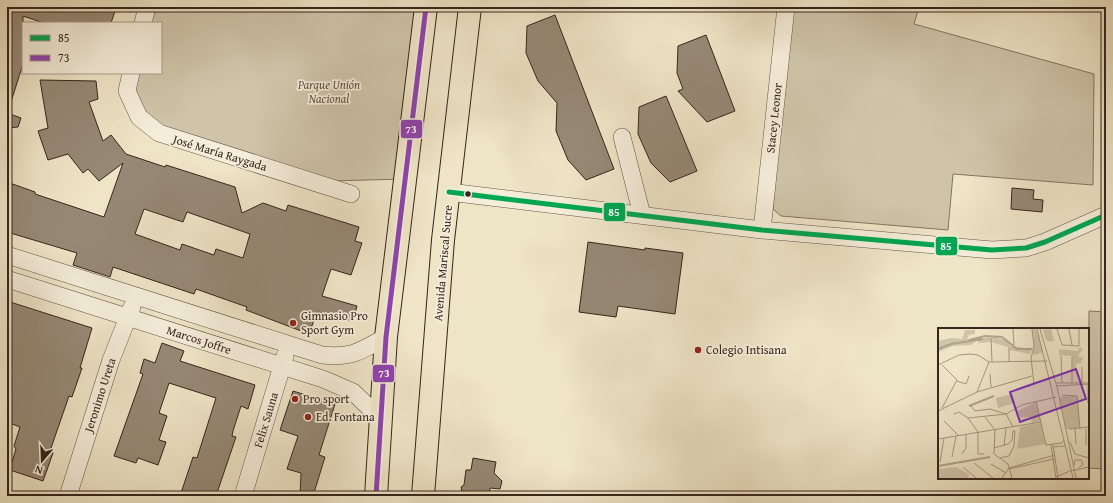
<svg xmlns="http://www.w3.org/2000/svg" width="1113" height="503" font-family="'Gentium Book Plus',serif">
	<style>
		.green { fill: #cfc4a9; stroke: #837463 }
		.building { fill: #968875; stroke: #37251d; fill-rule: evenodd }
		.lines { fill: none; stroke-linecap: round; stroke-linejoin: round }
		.minor-casing { stroke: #655547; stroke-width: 18 }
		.major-casing { stroke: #37251d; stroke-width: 24 }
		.minor { stroke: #f4edda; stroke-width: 17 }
		.major { stroke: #eee4c6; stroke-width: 22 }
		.bus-1-casing { stroke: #f4edda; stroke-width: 8 }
		.bus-2-casing { stroke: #f4edda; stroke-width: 8 }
		.bus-1 { stroke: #00a651; stroke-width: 5 }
		.bus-2 { stroke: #8e44ad; stroke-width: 5 }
		.bus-dot { fill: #37251d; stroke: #f4edda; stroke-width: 1.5 }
		.poi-dot { fill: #8f2418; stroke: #f4edda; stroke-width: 1.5 }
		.labels { text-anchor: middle; stroke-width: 3.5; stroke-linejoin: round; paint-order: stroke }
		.park-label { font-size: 12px; font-style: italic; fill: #5d4d40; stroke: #f4edda }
		.street-label { font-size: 12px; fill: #37251d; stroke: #f4edda }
		.poi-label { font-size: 12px; fill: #37251d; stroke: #f4edda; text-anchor: start }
		.inset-river { fill: none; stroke: #b0a38d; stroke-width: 2 }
		.inset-road { fill: none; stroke: #a59882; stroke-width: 1 }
		.view { fill: #7b2cbf; fill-opacity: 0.15; stroke: #7b2cbf; stroke-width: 2 }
		.inset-edge { fill: none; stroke: #37251d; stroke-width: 2 }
		.line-badge { stroke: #f4edda; stroke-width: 1.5 }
		.badge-label { font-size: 11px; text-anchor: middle; font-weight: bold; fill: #fff }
	</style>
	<rect width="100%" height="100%" fill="#eee4c6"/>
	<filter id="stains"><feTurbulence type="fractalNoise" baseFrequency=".005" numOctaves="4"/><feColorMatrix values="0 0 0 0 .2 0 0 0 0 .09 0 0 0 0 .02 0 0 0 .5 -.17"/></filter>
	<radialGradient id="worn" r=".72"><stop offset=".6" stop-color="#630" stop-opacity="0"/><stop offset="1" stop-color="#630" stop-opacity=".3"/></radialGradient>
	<!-- green -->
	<path class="green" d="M147 7H426L405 179 329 181 159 133 127 91 131 73H161V23H143Z
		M788 7H919L914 24 1094 74 1093 185 953 174 948 230 781 216 773 209Z
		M1089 311 1106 312V469L1088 468Z"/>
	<!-- building -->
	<path class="building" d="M7 7H102L115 11 111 23H44L23 16V64L10 105 7 104Z
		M555 15 614 169 586 180 568 160 556 131 557 103 538 81 526 53 527 26Z
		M706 35 735 111 707 122 678 91 683 89 677 73 678 46Z
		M40 80 96 81 98 99 89 102 103 141 111 135 126 154 165 167 166 165 235 187 242 213 263 203 286 211 288 205 359 227 355 241 362 243 351 275 331 269 322 296 357 306 353 321 317 312 309 334 246 310 247 307 196 289 194 294 113 267 110 277 73 265 77 253 7 232V182L35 192V194L104 217 123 163 99 181 88 169 83 173 68 154 48 160 38 131 48 128ZM144 209 183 222 187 212 250 234 243 258 216 249 214 255 182 244 180 250 135 234Z
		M666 96 697 171 670 182 651 163 638 134 639 107Z
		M7 113 21 118 18 127 7 128Z
		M1012 188 1034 190 1033 199 1043 200 1042 212 1011 209Z
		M588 242 645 250V248L683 253 675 314 618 306 616 317 579 312Z
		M7 301 92 328 80 368H82L72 397 69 396 51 448 53 453 43 481 7 469 12 462 16 449 14 446 20 427 7 422Z
		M162 343 184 351 180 361 255 385 248 409 241 406 233 431 232 436 236 437 216 496H180L193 457 197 458 216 398 169 383 159 413 167 416 159 440 166 442 158 465 138 458 136 463 114 456 143 374 140 373 144 359 155 363Z
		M293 391 335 404 319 455 325 457 313 496H300L301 473 287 469 298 436 280 430Z
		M473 458 496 462 494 473 502 481 500 489 490 488 489 496H463L461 487 464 485 466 470H471Z"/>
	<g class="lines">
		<defs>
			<path id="minor" d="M143 23 147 7
				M131 73 127 91 139 117 159 133 351 194
				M622 137 642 215
				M449 192 762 230 992 250 1026 248 1045 242 1106 215
				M762 230 786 7
				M7 255 322 355C354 358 360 351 386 337
				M7 279 323 379 353 392 381 419
				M68 496 111 360 132 307
				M243 496 285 356"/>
			<path id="major" d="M376 496 386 337 426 7
				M423 496 443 240 470 7"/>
		</defs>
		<!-- minor casing -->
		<use href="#minor" class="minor-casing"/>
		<!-- major casing -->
		<use href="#major" class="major-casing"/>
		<!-- minor -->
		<use href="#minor" class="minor"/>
		<!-- major -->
		<use href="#major" class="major"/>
		<defs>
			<path id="bus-1" d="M449 192 762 230 992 250 1026 248 1045 242 1106 215"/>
			<path id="bus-2" d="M376 496 386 337 426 7"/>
		</defs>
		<!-- bus-1 casing -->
		<use href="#bus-1" class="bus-1-casing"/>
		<!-- bus-2 casing -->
		<use href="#bus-2" class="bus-2-casing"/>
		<!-- bus-1 -->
		<use href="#bus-1" class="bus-1"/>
		<!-- bus-2 -->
		<use href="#bus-2" class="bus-2"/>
	</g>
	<!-- markers -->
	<circle class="bus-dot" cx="468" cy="194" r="3.5"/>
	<g class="poi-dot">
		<circle cx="293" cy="323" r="4"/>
		<circle cx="698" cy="350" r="4"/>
		<circle cx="295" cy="399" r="4"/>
		<circle cx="308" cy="417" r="4"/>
	</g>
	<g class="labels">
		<!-- park labels -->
		<g class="park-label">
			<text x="329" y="89">Parque Unión<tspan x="329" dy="14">Nacional</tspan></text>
		</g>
		<!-- street labels -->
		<g class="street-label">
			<text transform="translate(774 118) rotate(-84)" y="4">Stacey Leonor</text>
			<text transform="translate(220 153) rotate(17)" y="4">José María Raygada</text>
			<text transform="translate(443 263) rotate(-85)" y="4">Avenida Mariscal Sucre</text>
			<text transform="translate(199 340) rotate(18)" y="4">Marcos Joffre</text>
			<text transform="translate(100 395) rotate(-72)" y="4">Jeronimo Ureta</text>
			<text transform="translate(266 420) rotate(-73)" y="4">Felix Sauna</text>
		</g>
		<!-- poi labels -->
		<g class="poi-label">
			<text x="301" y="320">Gimnasio Pro<tspan x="301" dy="14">Sport Gym</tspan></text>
			<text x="706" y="354">Colegio Intisana</text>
			<text x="303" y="403">Pro sport</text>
			<text x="316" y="421">Ed. Fontana</text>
		</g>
	</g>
	<!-- overview -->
	<g transform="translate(938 328)">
		<rect width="151" height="151" fill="#eee4c6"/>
		<path d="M95 1H98L105 24 97 27 94 26 96 20ZM113 1 116 12 112 14 108 12 105 2ZM27 2H37V6L31 7 29 11 60 9 61 11H69L72 18 94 21 92 26 71 22 70 19 52 14 40 15V12L33 17 15 18 0 24V13L13 10 24 11ZM141 19 145 21 140 28 145 30 143 35 138 36V42L135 43 134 28 121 27V21L140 23ZM75 66 77 75 60 80 58 70ZM136 67 139 68 142 100 128 101 121 69ZM98 74 103 93 94 95 93 89H82L80 83ZM103 95 107 116 79 121 82 99ZM18 139 31 146 30 150H0V141Z" fill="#cfc4a9"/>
		<path class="inset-river" d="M31 12 47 8 64 9 79 21H94M0 21 13 16 45 11M31 78 56 68M0 138 52 129"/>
		<path class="inset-road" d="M75 1 76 17M94 1 96 18 93 30 96 56M99 1 135 150M102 1 119 59 138 150M119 1 124 17 141 18V1M131 1 134 17M53 10 54 34M71 20V34M123 28 124 55M134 29V55M0 37 21 27 32 26 40 27 51 34 109 33M4 37 19 52 4 80M144 39V55M52 46 53 59M19 53 28 56 31 48M118 55H151M150 56V75M119 58 151 56M39 64 51 34M124 67 139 68 142 101M98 73 108 117 124 115 126 112M33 78 37 83 52 81 68 86 75 99M0 83 39 64 94 48M16 86 21 84 30 90 40 104V126H46M47 89 57 102 56 126 70 136 74 150M30 90 68 86 84 77 118 69M6 93 21 108M131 101 151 99M137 101 138 116M148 101V117M0 111 103 94M132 114 137 126 151 130M113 117 118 150M115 117 120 150M66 118 68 100M115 119 127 118M56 120 70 116 74 112 75 103H77L76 118 71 128 62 130M24 126 28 120V106M14 129 18 108M2 134 6 110M36 135 55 150M53 136 68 145M136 137 137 132H143L145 136 141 140M25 139 38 150M71 141 116 131M118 149 132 143 151 139M64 150 71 140 117 127"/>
		<path class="view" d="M138 41 148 71 82 94 72 64Z"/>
		<rect width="151" height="151" class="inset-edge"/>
	</g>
	<g class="line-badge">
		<rect x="400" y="119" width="23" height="20" rx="4" fill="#8e44ad"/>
		<rect x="603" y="202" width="23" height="20" rx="4" fill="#00a651"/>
		<rect x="935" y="236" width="23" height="20" rx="4" fill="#00a651"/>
		<rect x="372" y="364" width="23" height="19" rx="4" fill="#8e44ad"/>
	</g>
	<g class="badge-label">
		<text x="411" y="133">73</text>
		<text x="614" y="216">85</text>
		<text x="946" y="250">85</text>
		<text x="384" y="377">73</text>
	</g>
	<!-- margin -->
	<rect width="1113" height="503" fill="none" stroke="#eee4c6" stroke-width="24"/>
	<rect x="8" y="8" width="1097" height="487" fill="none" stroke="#37251d" stroke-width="2"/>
	<rect x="12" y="12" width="1089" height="479" fill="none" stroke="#37251d"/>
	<!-- legend -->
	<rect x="22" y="22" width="140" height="52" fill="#f4edda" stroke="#a89d8e"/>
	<rect x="30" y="35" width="20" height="6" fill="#00a651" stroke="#a89d8e"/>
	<text x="58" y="42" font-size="12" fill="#37251d">85</text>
	<rect x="30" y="55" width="20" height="6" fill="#8e44ad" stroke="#a89d8e"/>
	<text x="58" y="62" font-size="12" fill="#37251d">73</text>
	<!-- north arrow -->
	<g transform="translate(42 461) rotate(199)" stroke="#f4edda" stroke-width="3" paint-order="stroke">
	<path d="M0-3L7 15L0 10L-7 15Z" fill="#37251d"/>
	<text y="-6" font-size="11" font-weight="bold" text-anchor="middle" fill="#37251d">N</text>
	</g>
	<rect width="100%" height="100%" filter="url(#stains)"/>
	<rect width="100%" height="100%" fill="url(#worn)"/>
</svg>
